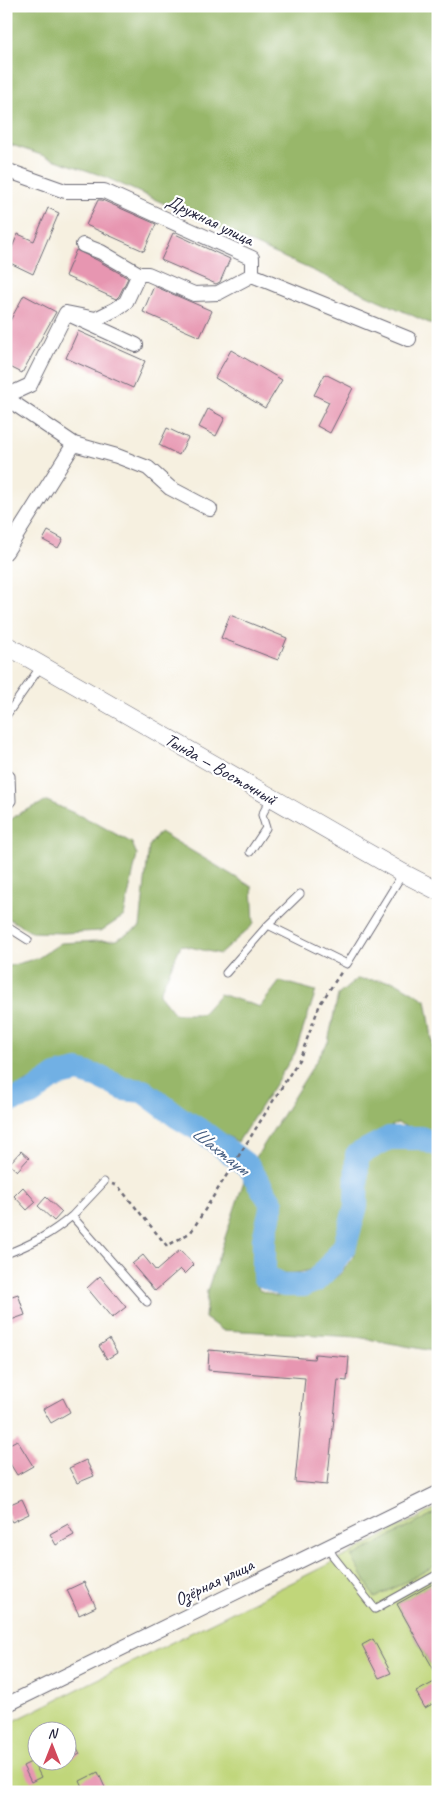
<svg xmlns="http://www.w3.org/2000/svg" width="444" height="1798" font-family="Caveat,sans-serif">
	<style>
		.green { fill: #c0d67a; stroke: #717c5a; fill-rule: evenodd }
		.forest { fill: #98b76a; stroke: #5d6c52 }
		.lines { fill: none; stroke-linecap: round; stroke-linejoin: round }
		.river { stroke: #71b0e4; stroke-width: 24 }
		.building { fill: #e796b1 }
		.service-casing { stroke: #6c6a75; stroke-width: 9 }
		.minor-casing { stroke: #6c6a75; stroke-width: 16 }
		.tertiary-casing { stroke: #6c6a75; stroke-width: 19 }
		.path { stroke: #6c6a75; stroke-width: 2.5; stroke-dasharray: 4 4; stroke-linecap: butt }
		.service { stroke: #fff; stroke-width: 7 }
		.minor { stroke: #fff; stroke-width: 14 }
		.tertiary { stroke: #fff; stroke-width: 18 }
		.labels { text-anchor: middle; stroke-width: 4.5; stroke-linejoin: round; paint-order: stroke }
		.street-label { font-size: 18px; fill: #22223b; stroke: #fff }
		.water-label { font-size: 19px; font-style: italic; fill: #425b7f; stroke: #fff }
	</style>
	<rect width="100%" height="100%" fill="#fff"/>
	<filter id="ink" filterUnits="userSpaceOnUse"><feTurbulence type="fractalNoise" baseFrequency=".02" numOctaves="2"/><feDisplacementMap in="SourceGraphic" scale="10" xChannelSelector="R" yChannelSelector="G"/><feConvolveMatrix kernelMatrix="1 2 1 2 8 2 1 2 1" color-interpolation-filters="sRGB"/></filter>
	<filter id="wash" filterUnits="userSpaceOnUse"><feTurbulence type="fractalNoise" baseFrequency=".0096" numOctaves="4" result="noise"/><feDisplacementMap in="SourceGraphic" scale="20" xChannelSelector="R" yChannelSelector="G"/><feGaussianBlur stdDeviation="1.12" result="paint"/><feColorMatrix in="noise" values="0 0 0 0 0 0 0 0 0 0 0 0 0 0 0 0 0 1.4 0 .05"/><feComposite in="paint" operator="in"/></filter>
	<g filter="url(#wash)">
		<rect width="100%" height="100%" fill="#f6f0e0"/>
		<!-- green -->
		<path class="green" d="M438 1507V1511L353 1557 375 1598 438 1564V1581L397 1604 434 1671 438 1670V1792H6V1725L351 1553ZM38 1730H68V1760H38Z"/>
		<!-- forest -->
		<path class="forest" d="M6 6H438V327L103 176 6 143Z
			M47 801 94 822 132 843 137 855 124 916 101 931 63 933 31 932 6 917V823L20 813Z
			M160 832 252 887 254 924 220 954 181 945 159 994 175 1014H202L220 994 260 1007 280 981 316 991 295 1053 238 1142 196 1118 169 1097 144 1083 75 1065 51 1070 6 1093V967L38 958 61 943 116 940 140 927 149 846Z
			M357 979 394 981 426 1000 430 1024 435 1062 438 1064V1137L397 1123C383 1131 364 1136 355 1149 350 1156 351 1171 349 1179 346 1199 339 1249 323 1262 310 1273 292 1275 276 1272 264 1243 272 1230 278 1201L255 1159 328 1042 338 995Z
			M418 1143 432 1152 438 1153V1352L357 1337 222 1330 205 1318 207 1291 246 1175 264 1211 256 1246 255 1273 259 1290 276 1296 317 1291 341 1273 353 1257 362 1192 361 1168 374 1153 396 1144Z
			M438 1511V1564L375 1598 352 1557Z"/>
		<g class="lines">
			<!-- river -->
			<path class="river" d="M6 1102 31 1094 56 1076 78 1071 99 1077 124 1089 143 1091 178 1117 203 1132 248 1166 272 1204 264 1239V1276L283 1285H304L315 1281 332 1264 345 1245 356 1206 357 1155 389 1138H421L438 1145"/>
		</g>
		<g id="blocks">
			<!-- building -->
			<path class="building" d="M98 200H102L156 224 144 251 86 225Z
				M48 208 59 213 33 274 6 261 18 234 34 241Z
				M173 233 230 259 220 282 216 284 161 260Z
				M76 250 97 260 128 278 119 296 116 299 65 276Z
				M154 286 212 311 200 337 143 312Z
				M24 295 56 312 22 373 6 365V328Z
				M78 331 145 361 133 388 66 358Z
				M231 350 282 380 265 408 215 378Z
				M325 374 353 388 330 433 317 426 329 402 314 395Z
				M208 409 225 418 216 436 199 427Z
				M167 428 188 438 179 455 159 445Z
				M48 531 63 539 58 548 43 540Z
				M230 615 287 638 278 660 221 638Z
				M21 1151 29 1158 17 1171 9 1164Z
				M23 1187 36 1202 27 1210 14 1196Z
				M46 1197 62 1212 54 1221 38 1206Z
				M180 1250 194 1265 185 1274 180 1269 155 1291 132 1264 143 1255 156 1271Z
				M100 1276 126 1307 112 1318 87 1288Z
				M18 1294 25 1315 11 1320 6 1306V1298Z
				M109 1339 117 1353 107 1359 99 1346Z
				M209 1350 314 1359 315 1354 349 1357 347 1381 338 1380 327 1485 295 1482 305 1378 208 1370Z
				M63 1398 70 1412 51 1423 43 1409Z
				M17 1440 33 1466 17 1475 6 1457V1446Z
				M86 1460 94 1476 77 1483 69 1468Z
				M22 1499 29 1514 12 1522 6 1511V1506Z
				M68 1524 74 1535 56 1545 50 1534Z
				M438 1581V1677L397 1604Z
				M84 1582 96 1607 79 1615 67 1590Z
				M373 1639 391 1673 379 1678 362 1645Z
				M438 1680V1701L425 1708 416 1692Z
				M68 1729 80 1754 68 1760Z
				M33 1761 41 1777 31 1782 23 1766Z
				M98 1772 107 1792H85L80 1781Z"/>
		</g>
	</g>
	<g filter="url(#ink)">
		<use href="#blocks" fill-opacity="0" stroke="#6c6a75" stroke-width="1"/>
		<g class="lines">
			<defs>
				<path id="service" d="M6 716 41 666
					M6 771 11 776 12 801 6 808
					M250 852 266 828 262 815 271 798
					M300 894 268 925 347 964 403 873
					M6 926 28 940
					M226 973 268 925
					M72 1216 104 1182
					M6 1254C32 1244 51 1234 72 1216L147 1302
					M329 1547 333 1556 375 1609 438 1574"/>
				<path id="minor" d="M6 170 65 191H104L252 258V275L409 339
					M83 245 101 252 139 274
					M66 313 96 319 116 309 126 302 139 274H148L194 294 218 293 252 275
					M6 396 30 385 66 313 136 345
					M6 398 74 444 6 552
					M74 444 117 456 148 468 170 488 210 509
					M6 1705 438 1493"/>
				<path id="tertiary" d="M6 645 403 873 438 891"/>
			</defs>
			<!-- service casing -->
			<use href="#service" class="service-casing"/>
			<!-- minor casing -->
			<use href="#minor" class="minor-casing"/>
			<!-- tertiary casing -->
			<use href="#tertiary" class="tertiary-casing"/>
			<!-- path -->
			<path class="path" d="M112 1184 118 1186 167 1246 191 1232 300 1058 320 1004 342 971"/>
			<!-- service -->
			<use href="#service" class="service"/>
			<!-- minor -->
			<use href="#minor" class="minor"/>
			<!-- tertiary -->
			<use href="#tertiary" class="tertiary"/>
		</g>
	</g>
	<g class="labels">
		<!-- street labels -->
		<g class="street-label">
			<text transform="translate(210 220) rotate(26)" y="6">Дружная улица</text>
			<text transform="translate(221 769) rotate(30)" y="6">Тында — Восточный</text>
			<text transform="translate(214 1582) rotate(-26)" y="6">Озёрная улица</text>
		</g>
		<!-- water labels -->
		<g class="water-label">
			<text transform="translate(221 1150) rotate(38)" y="7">Шахтаум</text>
		</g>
	</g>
	<!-- margin -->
	<rect width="444" height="1798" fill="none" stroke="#fff" stroke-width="25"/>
	<!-- north arrow -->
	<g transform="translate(52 1746)"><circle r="24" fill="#ffffff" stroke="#a7a7b1"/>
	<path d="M0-4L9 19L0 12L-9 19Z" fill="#d1495b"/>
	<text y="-8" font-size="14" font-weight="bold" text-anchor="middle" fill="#22223b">N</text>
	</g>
</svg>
